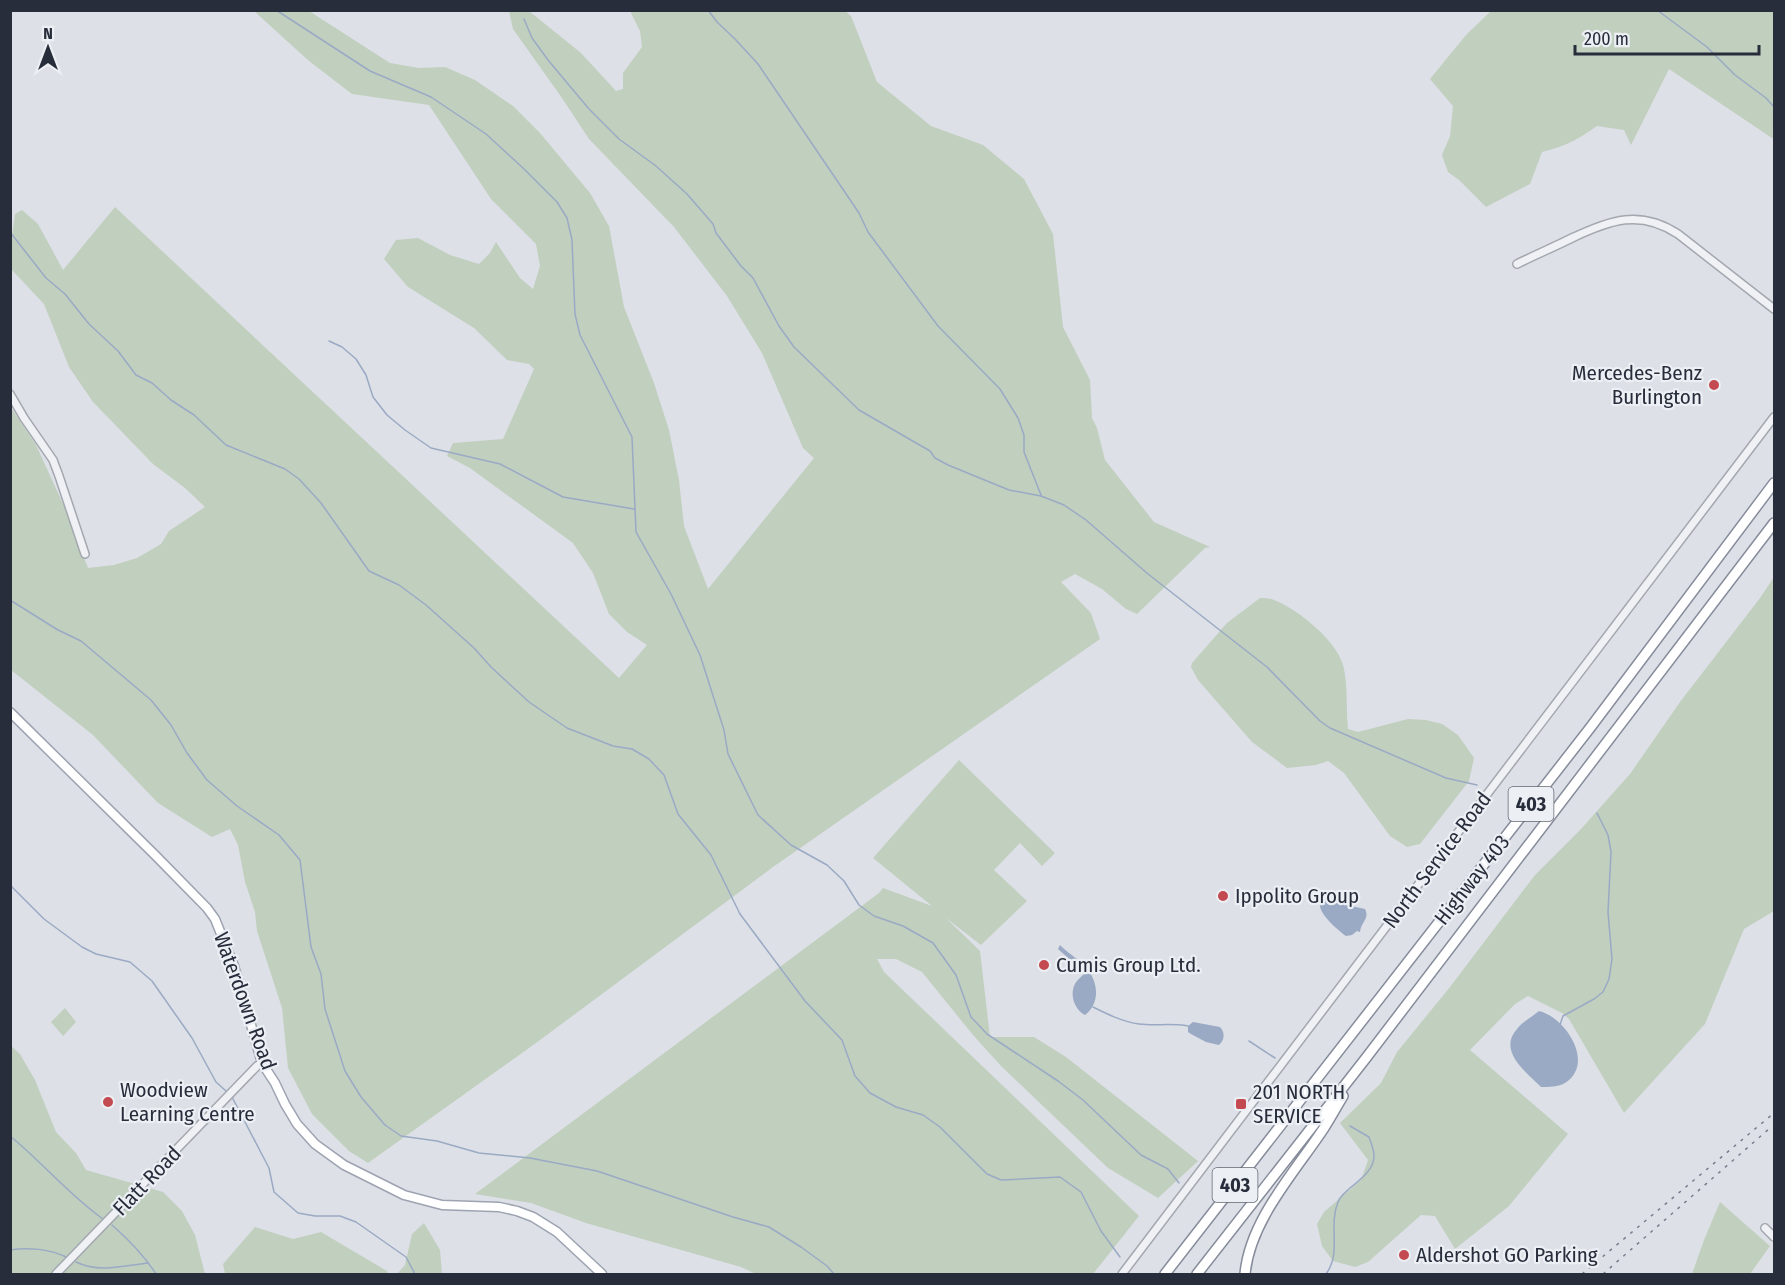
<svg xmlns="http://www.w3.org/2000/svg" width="1785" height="1285" font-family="'Fira Sans Condensed',sans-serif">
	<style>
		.green { fill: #c1cfbf }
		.water { fill: #9aaac4 }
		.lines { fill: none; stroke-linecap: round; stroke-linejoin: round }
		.stream { stroke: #9aaac4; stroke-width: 1.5 }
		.minor-casing { stroke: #a3a7af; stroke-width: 10 }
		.major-casing { stroke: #9da3b1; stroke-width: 11 }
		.highway-casing { stroke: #868c9b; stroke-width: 12 }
		.minor { stroke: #f0f1f5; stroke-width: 7 }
		.major { stroke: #fff; stroke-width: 8 }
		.highway { stroke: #fff; stroke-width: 9 }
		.rail { stroke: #787e8e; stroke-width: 1.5; stroke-dasharray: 3 6; stroke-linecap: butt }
		.poi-dot { fill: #c34a50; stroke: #eceff4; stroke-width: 2 }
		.labels { text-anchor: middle; stroke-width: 4.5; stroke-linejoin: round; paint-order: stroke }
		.shield { fill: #eceff4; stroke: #636772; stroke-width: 1.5 }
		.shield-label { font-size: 20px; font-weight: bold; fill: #282d3b }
		.poi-label { font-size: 21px; fill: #282d3b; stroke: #eceff4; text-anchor: start }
		.street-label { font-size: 21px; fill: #282d3b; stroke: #eceff4 }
	</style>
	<rect width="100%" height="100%" fill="#dde0e6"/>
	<!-- green -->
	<path class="green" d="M1492 10 1774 11V137L1772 138 1669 69 1631 145 1624 130 1597 126C1577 140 1566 146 1542 152L1530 184 1486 207 1459 180 1448 172 1442 155 1450 136 1453 106 1430 79 1466 35Z
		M254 11H309L390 63 419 68 445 67 475 80 513 106 540 133 590 193 609 226 624 307 654 383 669 430 679 480 684 526 708 589 814 458 803 448 762 353 727 296 674 227 589 139 562 98 513 29 509 11H529L581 53 616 91 623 89V73L642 47 640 31 630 11H845L851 16 877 82 931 126 983 145 1024 179 1053 234 1063 327 1090 380 1092 418 1097 428 1105 460 1154 522 1210 547 1205 548 1137 614 1126 609 1102 589 1075 574 1061 582 1091 613 1100 639 773 867 536 1043 368 1163 349 1151 312 1114 288 1068 282 1008 257 931 255 912 245 882 238 845 230 829 212 837 158 803 93 735 11 670 10 406 36 445 64 506 88 568 114 565 137 558 161 544 169 531 205 507 185 488 153 464 93 402 69 367 44 304 11 269V244L15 214 22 210 38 224 63 270 115 207 619 678 647 645 627 632 609 614 593 573 573 543 470 468 447 456 453 443 503 439 534 369 529 364 507 360 474 328 408 287 384 259 396 240 418 238 450 255 479 264 490 253 496 242 520 278 533 289 540 266 536 244 491 199 429 105 352 94 309 61Z
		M1774 577V911L1744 929 1705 1024 1624 1113 1569 1019 1562 1013 1528 996 1515 1004 1470 1050 1568 1134 1509 1206 1455 1249 1435 1216 1421 1215 1368 1262 1355 1267 1333 1261 1322 1246 1317 1224 1324 1212 1361 1180 1368 1160 1340 1123 1381 1083 1397 1052 1450 987 1535 875 1581 829 1630 774 1680 702 1760 598Z
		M1260 598C1264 598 1270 598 1274 600 1298 609 1340 643 1344 669 1348 689 1346 710 1348 729L1358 732 1408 719 1426 720 1442 724 1458 735 1474 758 1469 781 1420 844 1407 847 1390 836 1344 773 1328 761 1316 765 1287 768 1252 742 1198 680 1191 667 1192 663 1227 623Z
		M959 760 1055 853 1042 866 1020 843 994 870 1027 901 981 945 946 918 980 951 990 1037H1034L1066 1057 1198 1161 1158 1198 1108 1168 1001 1066 973 1035 922 972 896 959H877L884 972 1139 1216 1093 1274H756L741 1267 586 1223 531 1203 475 1194 879 893 883 888 932 906 873 858Z
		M65 1008 76 1022 63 1036 51 1022Z
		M10 1045 20 1054 35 1080 56 1132 76 1153 86 1170 163 1192 182 1211 195 1235 205 1274H11Z
		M1720 1202 1770 1246 1750 1274H1692L1704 1240Z
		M424 1223 440 1250 442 1274H397L405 1265 412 1234Z
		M255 1227 293 1239 321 1232 387 1271 388 1274H225L223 1264Z"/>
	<!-- water -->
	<path class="water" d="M1323 896 1337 903 1365 909C1370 919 1361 922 1360 932L1357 931 1352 935 1346 936C1339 931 1321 916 1320 906 1320 905 1322 898 1323 896Z
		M1060 945C1068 954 1083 961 1089 971 1099 986 1099 1004 1085 1015 1075 1010 1069 995 1075 984 1077 980 1082 976 1085 973L1058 949Z
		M1539 1011C1565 1017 1596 1063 1565 1083 1559 1087 1548 1087 1541 1087 1527 1073 1497 1051 1517 1029 1522 1022 1532 1017 1539 1011Z
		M1193 1022 1220 1027C1225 1032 1225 1040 1219 1045L1206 1042 1191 1034 1188 1032V1026Z"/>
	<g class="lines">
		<!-- stream -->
		<path class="stream" d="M276 10 370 71 431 97 486 134 523 168 557 202 567 218 572 240 575 314 580 335 632 437 636 532 671 594 700 655 724 730 728 754 758 815 791 845 827 865 844 881 859 905 874 916 903 926 933 943 956 975 971 1017 987 1034 1058 1081 1083 1100 1141 1155 1168 1169 1179 1183
			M708 10 717 22 735 39 758 64 859 213 868 232 938 326 1000 389 1018 418 1024 435V452L1041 495
			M1657 10 1707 47 1735 75 1766 98 1774 107
			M524 19 532 38 548 60 589 109 619 139 656 166 687 194 713 224 716 233 741 266 753 278 779 326 794 347 859 410 930 451 935 458 948 465 1009 490 1041 496 1064 505 1086 520 1148 574 1267 667 1320 721 1330 728 1446 778 1477 785
			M10 232 46 278 65 294 89 324 118 351 136 375 152 383 171 400 194 415 226 445 285 469 299 479 321 503 369 571 399 585 426 605 474 648 491 667 529 702 567 728 613 746 632 749 649 759 664 775 678 814 711 855 740 914 805 1001 842 1040 855 1076 870 1093 896 1107 923 1115 940 1127 987 1174 1001 1180 1060 1177 1081 1192 1101 1231 1120 1257
			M329 341 342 347 356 359 366 375 373 397 387 415 405 430 431 448 500 464 563 497 634 509
			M10 600 58 630 81 641 151 700 171 725 187 753 207 780 237 806 279 835 300 860 311 947 321 974 325 1009 345 1071 361 1097 385 1125 401 1136 437 1141 479 1153 530 1158 597 1171 733 1217 769 1227 801 1247 827 1266 834 1274
			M10 885 44 919 82 947 96 954 130 962 152 981 192 1038 216 1082 226 1091
			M1093 1007C1107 1014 1123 1022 1139 1024 1156 1026 1172 1023 1188 1026
			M1560 1025 1563 1016 1594 999 1603 992 1609 979 1612 959 1608 912 1611 852 1608 835 1597 813
			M1249 1041 1275 1058
			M232 1097 269 1168 274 1192 298 1213 315 1216H340L356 1222 406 1257 415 1274
			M10 1136C42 1162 69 1195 103 1219
			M112 1225C129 1240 144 1255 156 1274
			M10 1250C28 1247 50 1249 66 1257
			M76 1262C98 1273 124 1266 148 1263
			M1326 1274C1342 1252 1328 1227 1338 1202 1340 1196 1345 1193 1350 1188 1360 1180 1375 1169 1374 1155 1374 1150 1371 1143 1369 1137L1350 1126"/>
		<defs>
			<path id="minor" d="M1517 264C1535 255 1554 247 1572 238 1610 220 1640 209 1678 234L1774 309
				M10 394 24 418 53 460 59 476 85 554
				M1765 1228 1774 1237
				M56 1274 257 1066 262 1063
				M1122 1274 1774 417"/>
			<path id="major" d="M10 712 155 855 207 908 215 919 234 966 262 1063 275 1083 285 1104 297 1124 315 1144 344 1165 404 1195 442 1205 499 1207 517 1211 533 1217 557 1232 602 1274"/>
			<path id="highway" d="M1165 1274 1590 728 1774 483
				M1197 1274 1366 1058 1774 523
				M1245 1274C1250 1220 1295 1172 1324 1128 1331 1117 1337 1106 1343 1096"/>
		</defs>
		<!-- minor casing -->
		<use href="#minor" class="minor-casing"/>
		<!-- major casing -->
		<use href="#major" class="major-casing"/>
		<!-- highway casing -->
		<use href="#highway" class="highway-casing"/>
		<!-- minor -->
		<use href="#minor" class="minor"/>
		<!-- major -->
		<use href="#major" class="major"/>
		<!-- highway -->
		<use href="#highway" class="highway"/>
		<!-- rail -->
		<path class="rail" d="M1582 1274 1774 1113
			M1603 1274 1770 1128"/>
	</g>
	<!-- markers -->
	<g class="poi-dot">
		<circle cx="1714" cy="385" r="6"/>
		<circle cx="1223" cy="896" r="6"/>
		<circle cx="1044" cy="965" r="6"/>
		<circle cx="108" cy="1102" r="6"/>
		<rect x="1235" y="1098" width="12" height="12" rx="3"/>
		<circle cx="1404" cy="1255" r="6"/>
	</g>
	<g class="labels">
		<!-- shield labels -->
		<g class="shield">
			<rect x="1508.5" y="787" width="45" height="34" rx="4.5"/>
			<rect x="1212.5" y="1168" width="45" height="34" rx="4.5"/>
		</g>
		<g class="shield-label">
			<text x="1531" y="811">403</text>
			<text x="1235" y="1192">403</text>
		</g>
		<!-- poi labels -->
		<g class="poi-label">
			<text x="1702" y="380" text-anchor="end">Mercedes-Benz<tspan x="1702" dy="24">Burlington</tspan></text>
			<text x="1235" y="903">Ippolito Group</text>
			<text x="1056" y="972">Cumis Group Ltd.</text>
			<text x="120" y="1097">Woodview<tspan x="120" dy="24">Learning Centre</tspan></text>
			<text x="1253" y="1099">201 NORTH<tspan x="1253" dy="24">SERVICE</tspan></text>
			<text x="1416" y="1262">Aldershot GO Parking</text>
		</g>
		<!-- street labels -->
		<g class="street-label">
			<text transform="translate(1437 860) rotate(-53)" y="7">North Service Road</text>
			<text transform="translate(1472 880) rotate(-52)" y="7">Highway 403</text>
			<text transform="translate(245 1001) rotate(70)" y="7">Waterdown Road</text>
			<text transform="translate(147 1181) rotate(-46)" y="7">Flatt Road</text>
		</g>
	</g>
	<!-- border -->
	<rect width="1785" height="1285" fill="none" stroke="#282d3b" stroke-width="24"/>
	<!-- north arrow -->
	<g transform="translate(48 48)" stroke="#eceff4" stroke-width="4.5" paint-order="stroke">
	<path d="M0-4.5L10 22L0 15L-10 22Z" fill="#282d3b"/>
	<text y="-9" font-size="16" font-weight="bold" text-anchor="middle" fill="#282d3b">N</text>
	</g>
	<!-- scale -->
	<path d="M1575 45v9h184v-9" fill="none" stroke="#282d3b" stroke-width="3"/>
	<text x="1584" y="45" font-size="18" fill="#282d3b" stroke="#eceff4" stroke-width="4.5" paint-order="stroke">200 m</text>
</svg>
